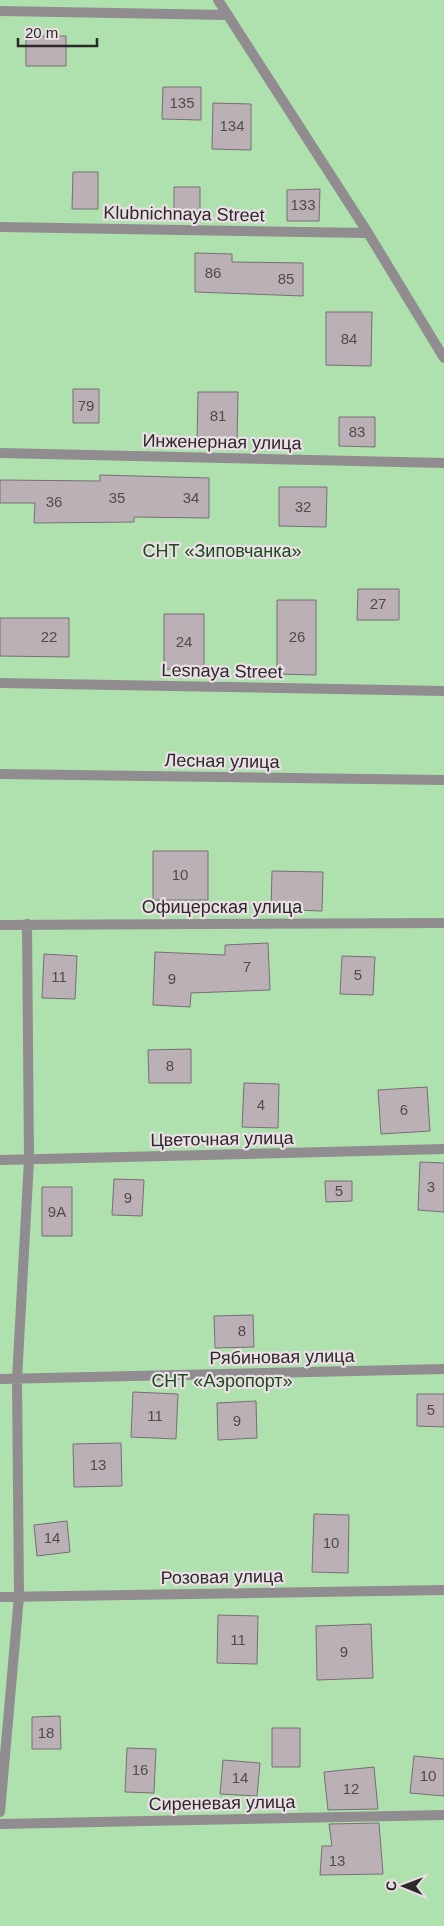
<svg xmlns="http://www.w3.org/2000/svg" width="444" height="1926" font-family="Arial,sans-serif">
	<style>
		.green { fill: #aee1ad }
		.building { fill: #bbb0b6; stroke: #786e74 }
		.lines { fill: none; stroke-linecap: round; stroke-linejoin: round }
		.minor { stroke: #918c8f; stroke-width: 10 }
		.tertiary { stroke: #918c8f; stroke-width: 10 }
		.labels { text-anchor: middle; stroke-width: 4.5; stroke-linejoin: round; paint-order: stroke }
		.number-label { font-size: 15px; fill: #504b4e }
		.street-label { font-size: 18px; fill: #2d292b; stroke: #eadfe5 }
		.park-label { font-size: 18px; fill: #194b1b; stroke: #eadfe5 }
	</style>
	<rect width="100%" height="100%" fill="#eadfe5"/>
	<!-- green -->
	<path class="green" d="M0 0H444V1926H0Z"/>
	<!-- building -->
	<path class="building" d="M26 36H66V66H26Z
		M163 87H201V120L162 119Z
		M213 103 251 104V150L212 149Z
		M73 172H98V209H72Z
		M174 187H200V218H174Z
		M320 189 319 221H287V190Z
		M195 253 232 254V262L303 263V296L195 292Z
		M326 312H372L371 366 326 365Z
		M73 389H99V423H73Z
		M198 392H238L237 441H197Z
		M339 417H375V447L339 446Z
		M100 475 209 478V518L134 517V522L34 523 35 503H0V480L100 481Z
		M279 487H327L326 527 279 526Z
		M358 589H399V620H357Z
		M277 600H316V675L277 674Z
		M164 614H204V669H164Z
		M0 618H69V657L0 656Z
		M153 851H208V900H153Z
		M272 871 323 872 322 911 271 909Z
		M268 943 270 990 191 993 190 1007 153 1005 155 952 225 955V945Z
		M44 954 77 956 75 999 42 998Z
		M342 956 375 957 373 995 340 994Z
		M191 1049V1083H149L148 1050Z
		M244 1083 279 1084 278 1128 242 1127Z
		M427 1087 430 1131 381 1134 378 1090Z
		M420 1162 444 1163V1212L418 1210Z
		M114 1179 144 1180 142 1216 112 1215Z
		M325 1181H352V1201L326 1202Z
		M42 1187H72V1236H42Z
		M253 1315 254 1347 215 1348 214 1316Z
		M133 1392 178 1394 176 1439 131 1437Z
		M417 1394H444V1427L417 1426Z
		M256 1401 257 1438 218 1440 217 1403Z
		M121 1443 122 1486 74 1487 73 1444Z
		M314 1514 349 1515 348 1573 312 1572Z
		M67 1521 70 1552 37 1556 34 1525Z
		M218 1615 258 1616 257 1664 217 1663Z
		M371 1624 373 1678 317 1680 316 1626Z
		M60 1716 61 1749H32V1717Z
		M272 1728H300V1767H272Z
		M127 1748 156 1749 154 1793 125 1792Z
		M414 1756 444 1759V1796L410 1793Z
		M223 1760 260 1763 257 1796 220 1794Z
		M374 1767 378 1809 328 1810 324 1772Z
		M379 1823 383 1874 320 1875 322 1846H332L329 1824Z"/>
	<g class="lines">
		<!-- minor -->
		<path class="minor" d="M218 0 368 233 444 358
			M0 11 228 15
			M0 227 368 233
			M0 453 444 463
			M0 683 444 691
			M0 925 444 923
			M0 1160 444 1149
			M0 1379 444 1369
			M0 1597 444 1590
			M0 1812 19 1596 17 1379 29 1160 27 924
			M0 1824 444 1815"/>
		<!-- tertiary -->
		<path class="tertiary" d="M0 774 444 780"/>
	</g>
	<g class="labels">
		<!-- number labels -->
		<g class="number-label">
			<text x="182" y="108">135</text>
			<text x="232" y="131">134</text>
			<text x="303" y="210">133</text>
			<text x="213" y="278">86</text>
			<text x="286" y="284">85</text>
			<text x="349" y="344">84</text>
			<text x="86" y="411">79</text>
			<text x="218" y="421">81</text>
			<text x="357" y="437">83</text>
			<text x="117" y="503">35</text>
			<text x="191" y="503">34</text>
			<text x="54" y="507">36</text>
			<text x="303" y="512">32</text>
			<text x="378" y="609">27</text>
			<text x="49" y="642">22</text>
			<text x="297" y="642">26</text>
			<text x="184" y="647">24</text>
			<text x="180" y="880">10</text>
			<text x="247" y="972">7</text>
			<text x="358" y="980">5</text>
			<text x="59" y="982">11</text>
			<text x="172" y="984">9</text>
			<text x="170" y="1071">8</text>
			<text x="261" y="1110">4</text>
			<text x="404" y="1115">6</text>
			<text x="431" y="1192">3</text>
			<text x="339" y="1196">5</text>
			<text x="128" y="1203">9</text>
			<text x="57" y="1217">9А</text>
			<text x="242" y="1336">8</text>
			<text x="431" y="1415">5</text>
			<text x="155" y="1421">11</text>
			<text x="237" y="1426">9</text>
			<text x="98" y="1470">13</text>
			<text x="52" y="1543">14</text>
			<text x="331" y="1548">10</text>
			<text x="238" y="1645">11</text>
			<text x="344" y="1657">9</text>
			<text x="46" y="1738">18</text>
			<text x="140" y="1775">16</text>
			<text x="428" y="1781">10</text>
			<text x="240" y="1783">14</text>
			<text x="351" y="1794">12</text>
			<text x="337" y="1866">13</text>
		</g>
		<!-- street labels -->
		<g class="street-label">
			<text transform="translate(184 214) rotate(1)" y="6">Klubnichnaya Street</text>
			<text transform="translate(222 442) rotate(1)" y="6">Инженерная улица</text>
			<text transform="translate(222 671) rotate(1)" y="6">Lesnaya Street</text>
			<text transform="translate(222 761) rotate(1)" y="6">Лесная улица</text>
			<text x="222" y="913">Офицерская улица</text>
			<text transform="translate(222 1139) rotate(-1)" y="6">Цветочная улица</text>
			<text transform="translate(282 1357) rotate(-1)" y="6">Рябиновая улица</text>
			<text transform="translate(222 1577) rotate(-1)" y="6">Розовая улица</text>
			<text transform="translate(222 1803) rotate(-1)" y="6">Сиреневая улица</text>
		</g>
		<!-- park labels -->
		<g class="park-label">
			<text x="222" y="557">СНТ «Зиповчанка»</text>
			<text x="222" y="1387">СНТ «Аэропорт»</text>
		</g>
	</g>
	<!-- north arrow -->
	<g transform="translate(404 1886) rotate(271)" stroke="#eadfe5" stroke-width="4" paint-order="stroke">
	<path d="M0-4L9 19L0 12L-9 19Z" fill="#2d292b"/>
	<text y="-8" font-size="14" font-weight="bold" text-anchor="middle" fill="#2d292b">С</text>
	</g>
	<!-- scale -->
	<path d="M18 38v8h79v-8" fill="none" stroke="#2d292b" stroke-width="2.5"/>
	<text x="25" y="38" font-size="15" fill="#2d292b" stroke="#eadfe5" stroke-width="4" paint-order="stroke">20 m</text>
</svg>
